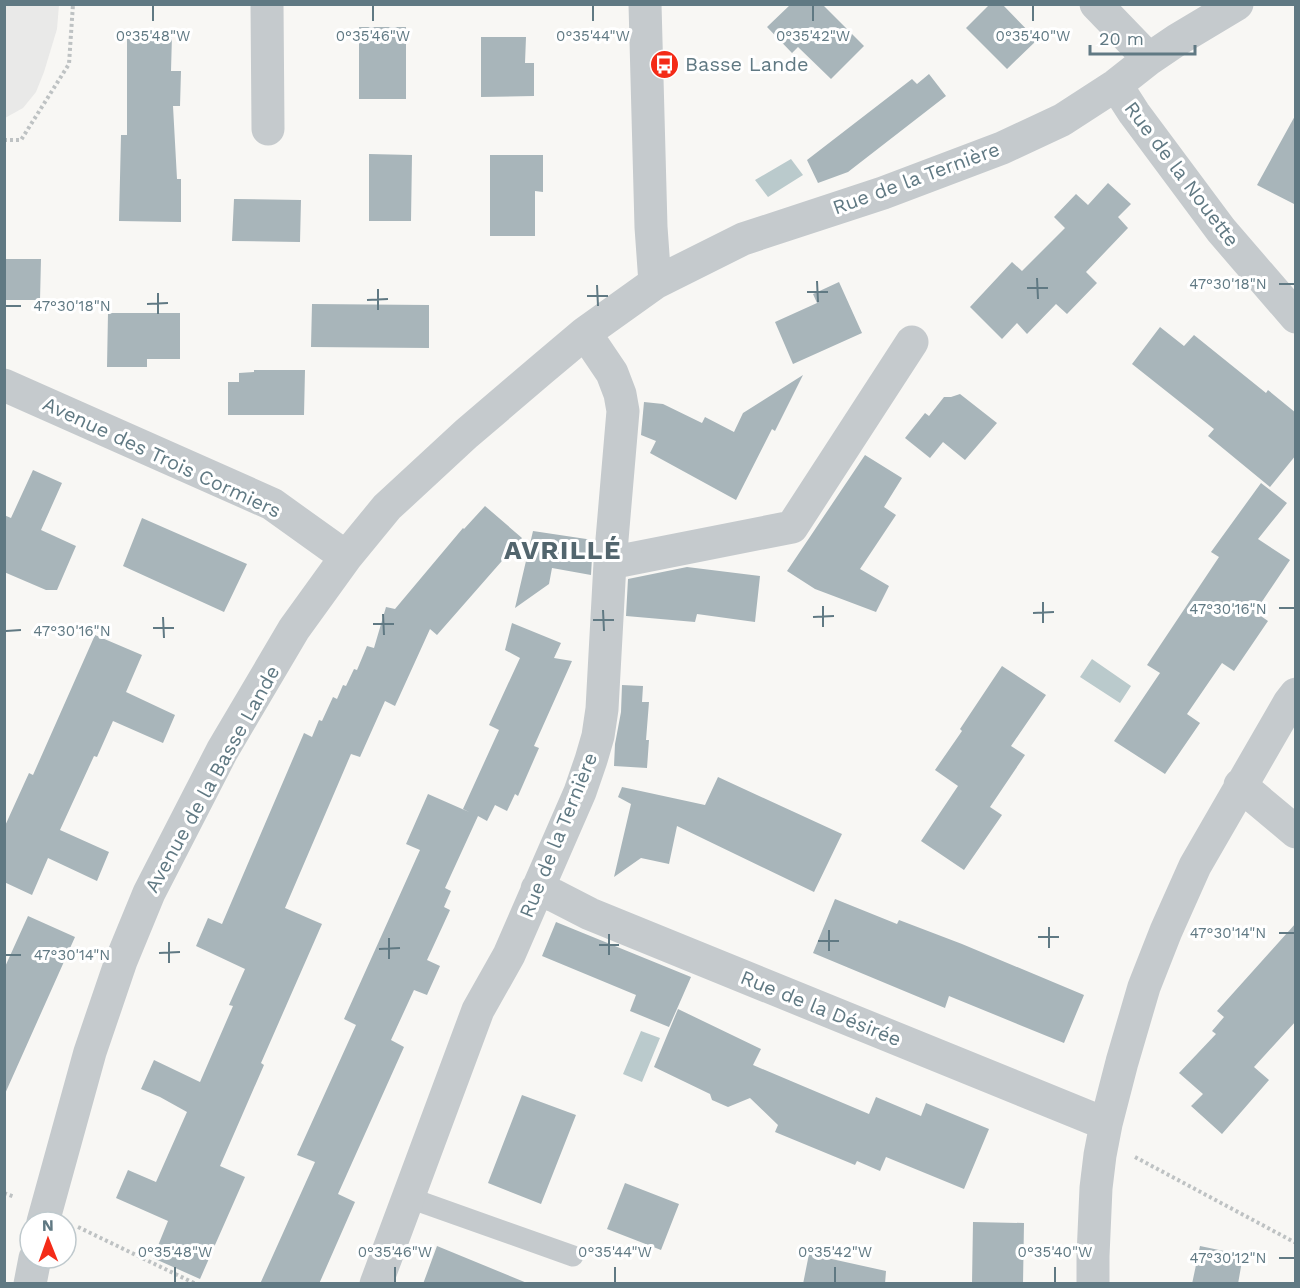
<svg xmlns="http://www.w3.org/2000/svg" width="1300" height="1288" font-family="'Work Sans',sans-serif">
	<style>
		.built { fill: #e9e9e8 }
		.water { fill: #bacacc }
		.building { fill: #a8b5ba }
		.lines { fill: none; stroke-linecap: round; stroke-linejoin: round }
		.path { stroke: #bec2c3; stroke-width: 4; stroke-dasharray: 3 3; stroke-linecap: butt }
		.lane { stroke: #c5cacd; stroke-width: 21 }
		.street { stroke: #c5cacd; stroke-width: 33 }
		.ticks { fill: none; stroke: #607983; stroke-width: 2 }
		.labels { text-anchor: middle; stroke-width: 6; stroke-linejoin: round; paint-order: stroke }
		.poi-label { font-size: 20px; fill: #607983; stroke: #fff; text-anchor: start }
		.street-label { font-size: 20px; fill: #607983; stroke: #fff }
		.district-label { font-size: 26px; font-weight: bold; letter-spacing: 1.5px; fill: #52656d; stroke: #fff }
		.ticks-label { font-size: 15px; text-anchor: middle; fill: #607983; stroke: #fff; stroke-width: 6; stroke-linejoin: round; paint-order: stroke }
	</style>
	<rect width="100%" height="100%" fill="#f8f7f4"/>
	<!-- built -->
	<path class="built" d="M5 4 59 5 57 29 44 72 36 92 23 108 5 118Z"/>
	<!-- water -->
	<path class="water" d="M791 159 803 175 768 197 755 180Z
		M1092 659 1131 686 1120 703 1080 677Z
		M641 1031 660 1038 642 1082 623 1074Z"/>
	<!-- building -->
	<path class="building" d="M791 4H822L864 46 831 79 798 47 792 53 767 27Z
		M990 4H1002L1037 40 1007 69 966 28Z
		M359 27H406V99H359Z
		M127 35H172L171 71H181L180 106H173L177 179H181V222L119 221 121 135H127Z
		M481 37H526L525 63H534V96L481 97Z
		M929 74 946 96 848 172 818 183 807 160 912 79 917 84Z
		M1296 114V205L1257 185Z
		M369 154 412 155 411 221H369Z
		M490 155H543V192L535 191V236H490Z
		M1108 183 1131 204 1118 217 1128 228 1086 272 1097 283 1067 314 1056 304 1027 334 1017 323 1002 339 970 307 1012 262 1022 271 1065 228 1054 217 1076 194 1088 205Z
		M234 199 301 200 300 242 232 241Z
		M4 259H41L40 300H4Z
		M839 282 862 333 793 364 775 322 817 303 813 294Z
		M312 304 429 305V348L311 347Z
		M108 313H180V359H147V367H107Z
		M1160 327 1184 346 1194 335 1266 393 1268 390 1296 413V455L1270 487 1208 436 1214 429 1132 364Z
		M254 370H305L304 415H228V382H239V373L254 372Z
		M803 375 775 431 772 429 736 500 650 453 656 441 641 435 644 402 663 404 702 423 705 417 734 432 743 413Z
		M960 394 997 423 965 460 943 442 930 458 905 438 925 413 929 416 944 397H951Z
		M865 455 902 478 884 507 896 515 860 569 889 586 876 612 815 589 787 571Z
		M33 470 62 483 41 530 76 546 57 590H46L4 572V515L11 518Z
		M1261 483 1287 503 1258 539 1290 560 1255 612 1268 621 1234 671 1222 663 1187 714 1200 723 1165 774 1114 741 1160 673 1147 665 1219 557 1211 552Z
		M485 506 522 538 437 635 430 629 395 706 385 701 360 757 351 754 285 908 322 924 261 1063 264 1065 220 1166 245 1177 200 1279 153 1258 168 1221 116 1198 128 1170 156 1182 187 1112 160 1097 141 1089 154 1060 200 1082 233 1006 229 1005 245 969 196 946 208 918 222 924 304 733 312 737 319 720 322 721 333 697 337 699 343 685 346 686 354 669 357 670 367 646 374 648 386 607 395 609 463 528 464 529Z
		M142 518 247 564 224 612 123 566Z
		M533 531 593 540 591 575 552 568 549 584 515 608Z
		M687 567 760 576 755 622 697 614 695 622 626 616 628 579Z
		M512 623 561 643 554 658 572 661 534 746 539 748 518 796 515 794 507 811 495 805 487 821 478 816 445 888 451 891 444 907 450 910 427 960 440 966 427 995 414 990 391 1040 404 1047 338 1194 355 1202 319 1284H260L315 1162 297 1155 356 1025 344 1019 420 850 406 844 428 794 469 812 463 809 499 730 489 725 520 658 505 650Z
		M95 635 142 655 126 692 175 715 163 743 113 721 97 757 94 756 60 830 109 852 97 881 48 858 32 895 4 882V828L29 773 33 775Z
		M1002 666 1046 695 1011 746 1025 755 990 807 1002 815 964 870 921 841 958 786 935 770 962 731 960 729Z
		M622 685 643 686 642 702H649L646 740H649L647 768 614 766 615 744 621 712Z
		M718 777 842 834 814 892 677 826 669 864 641 858 614 877 631 804 618 797 622 787 705 805Z
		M835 899 897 924 899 920 962 944 1084 995 1064 1043 949 996 945 1008 813 953Z
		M28 916 75 937 4 1096V969Z
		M556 922 691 977 669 1027 630 1011 636 995 542 956Z
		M1296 923V1021L1254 1067 1269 1080 1222 1134 1191 1106 1203 1094 1179 1073 1216 1034 1212 1031 1224 1017 1217 1011Z
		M678 1009 761 1049 753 1065 869 1114 876 1097 921 1116 926 1103 989 1129 964 1189 886 1157 880 1171 857 1161 855 1165 775 1132 778 1125 750 1098 728 1107 712 1100 710 1094 654 1067Z
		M522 1095 576 1115 541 1204 488 1183Z
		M625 1183 679 1204 661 1250 607 1229Z
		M973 1222 1024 1223 1023 1284H972Z
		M437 1246 527 1283V1284H423Z
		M1200 1246 1243 1255 1238 1284H1192Z
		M809 1254 886 1271 885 1284H803Z"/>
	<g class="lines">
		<!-- path -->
		<path class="path" d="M4 140H21L69 64 73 4
			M1135 1157 1296 1243
			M4 1193 15 1197
			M78 1227 196 1284"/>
		<!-- lane -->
		<path class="lane" d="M407 1197 573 1256"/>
		<!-- street -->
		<path class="street" d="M267 4 268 129
			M645 4 651 227 655 283
			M1096 4 1149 59
			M1116 85 1134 113 1221 230 1296 317
			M4 385 272 504 346 557
			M610 563 792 527 912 342
			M1240 785 1296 832
			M537 889 555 896 590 914 1106 1124
			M43 1222 90 1052 121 961 149 893 222 751 294 629 346 557 387 507 466 434 541 370 585 333 655 283 743 239 883 193 1002 148 1062 120 1116 85 1149 59 1177 40 1237 4
			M30 1284 35 1258
			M376 1284 478 1010 509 955 580 792 591 760 598 736 602 709 610 563 623 411 620 394 612 373 585 333
			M1093 1284V1256L1096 1188 1100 1155 1106 1124 1122 1062 1144 987 1166 931 1195 866 1289 703 1296 694"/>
	</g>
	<!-- ticks -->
	<path class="ticks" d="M153 6V21M373 6V21M593 6V21M813 6V21M1033 6V21M1037 278 1038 299M817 281 818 302M1279 284H1294M597 285 598 306M1027 288H1048M378 289V310M807 292H828M158 293V314M587 296H608M367 300 388 299M147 304 168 303M6 306H21M1043 602V623M823 606V627M1279 608H1294M603 610 604 631M1033 613 1054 612M383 614 384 635M163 617 164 638M813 617 834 616M593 620H614M373 624H394M153 628H174M6 631 21 630M1049 927V948M829 930V951M1279 933H1294M609 934V955M1038 937H1059M389 938V959M818 941H839M169 942V963M599 945H619M379 949 400 948M159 953 180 952M6 955H21M1279 1258H1294M175 1267V1282M395 1267V1282M615 1267V1282M835 1267V1282M1055 1267V1282"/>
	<!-- icons -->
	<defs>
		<symbol id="bus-disc" viewBox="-11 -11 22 22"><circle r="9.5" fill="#f42b18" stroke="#fff"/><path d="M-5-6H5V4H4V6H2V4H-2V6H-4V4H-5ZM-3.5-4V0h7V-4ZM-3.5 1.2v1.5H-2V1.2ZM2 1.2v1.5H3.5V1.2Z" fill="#fff"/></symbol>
	</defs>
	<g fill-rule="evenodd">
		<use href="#bus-disc" x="648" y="48" width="33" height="33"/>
	</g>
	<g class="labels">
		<!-- poi labels -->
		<g class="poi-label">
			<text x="685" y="71">Basse Lande</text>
		</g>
		<!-- street labels -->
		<g class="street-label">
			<text transform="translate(1182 174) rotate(53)" y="7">Rue de la Nouette</text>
			<text transform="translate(916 178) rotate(-20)" y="7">Rue de la Ternière</text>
			<text transform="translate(162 457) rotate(25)" y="7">Avenue des Trois Cormiers</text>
			<text transform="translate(212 779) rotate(-61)" y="7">Avenue de la Basse Lande</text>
			<text transform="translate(558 835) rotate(-68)" y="7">Rue de la Ternière</text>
			<text transform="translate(821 1008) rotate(22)" y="7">Rue de la Désirée</text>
		</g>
		<!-- district labels -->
		<g class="district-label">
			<text x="563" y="559">AVRILLÉ</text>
		</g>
	</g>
	<g class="ticks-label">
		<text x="153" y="41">0°35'48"W</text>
		<text x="373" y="41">0°35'46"W</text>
		<text x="593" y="41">0°35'44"W</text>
		<text x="813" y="41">0°35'42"W</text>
		<text x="1033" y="41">0°35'40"W</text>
		<text x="1228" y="289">47°30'18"N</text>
		<text x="72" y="311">47°30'18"N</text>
		<text x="1228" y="614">47°30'16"N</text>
		<text x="72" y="636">47°30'16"N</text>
		<text x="1228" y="938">47°30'14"N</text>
		<text x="72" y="960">47°30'14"N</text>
		<text x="175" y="1257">0°35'48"W</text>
		<text x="395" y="1257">0°35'46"W</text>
		<text x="615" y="1257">0°35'44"W</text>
		<text x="835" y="1257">0°35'42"W</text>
		<text x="1055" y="1257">0°35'40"W</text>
		<text x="1228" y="1263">47°30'12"N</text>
	</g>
	<!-- border -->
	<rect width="1300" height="1288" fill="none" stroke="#607983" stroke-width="12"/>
	<!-- north arrow -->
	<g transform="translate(48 1240) rotate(359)"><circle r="28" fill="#ffffff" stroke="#bfc9cd" stroke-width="1.5"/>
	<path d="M0-4.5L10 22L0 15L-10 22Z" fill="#f42b18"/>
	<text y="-9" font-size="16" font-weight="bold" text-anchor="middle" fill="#607983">N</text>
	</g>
	<!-- scale -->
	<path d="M1090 45v9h105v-9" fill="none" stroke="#607983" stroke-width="3"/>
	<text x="1099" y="45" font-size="18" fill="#607983" stroke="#ffffff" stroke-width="4.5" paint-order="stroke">20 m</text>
</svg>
